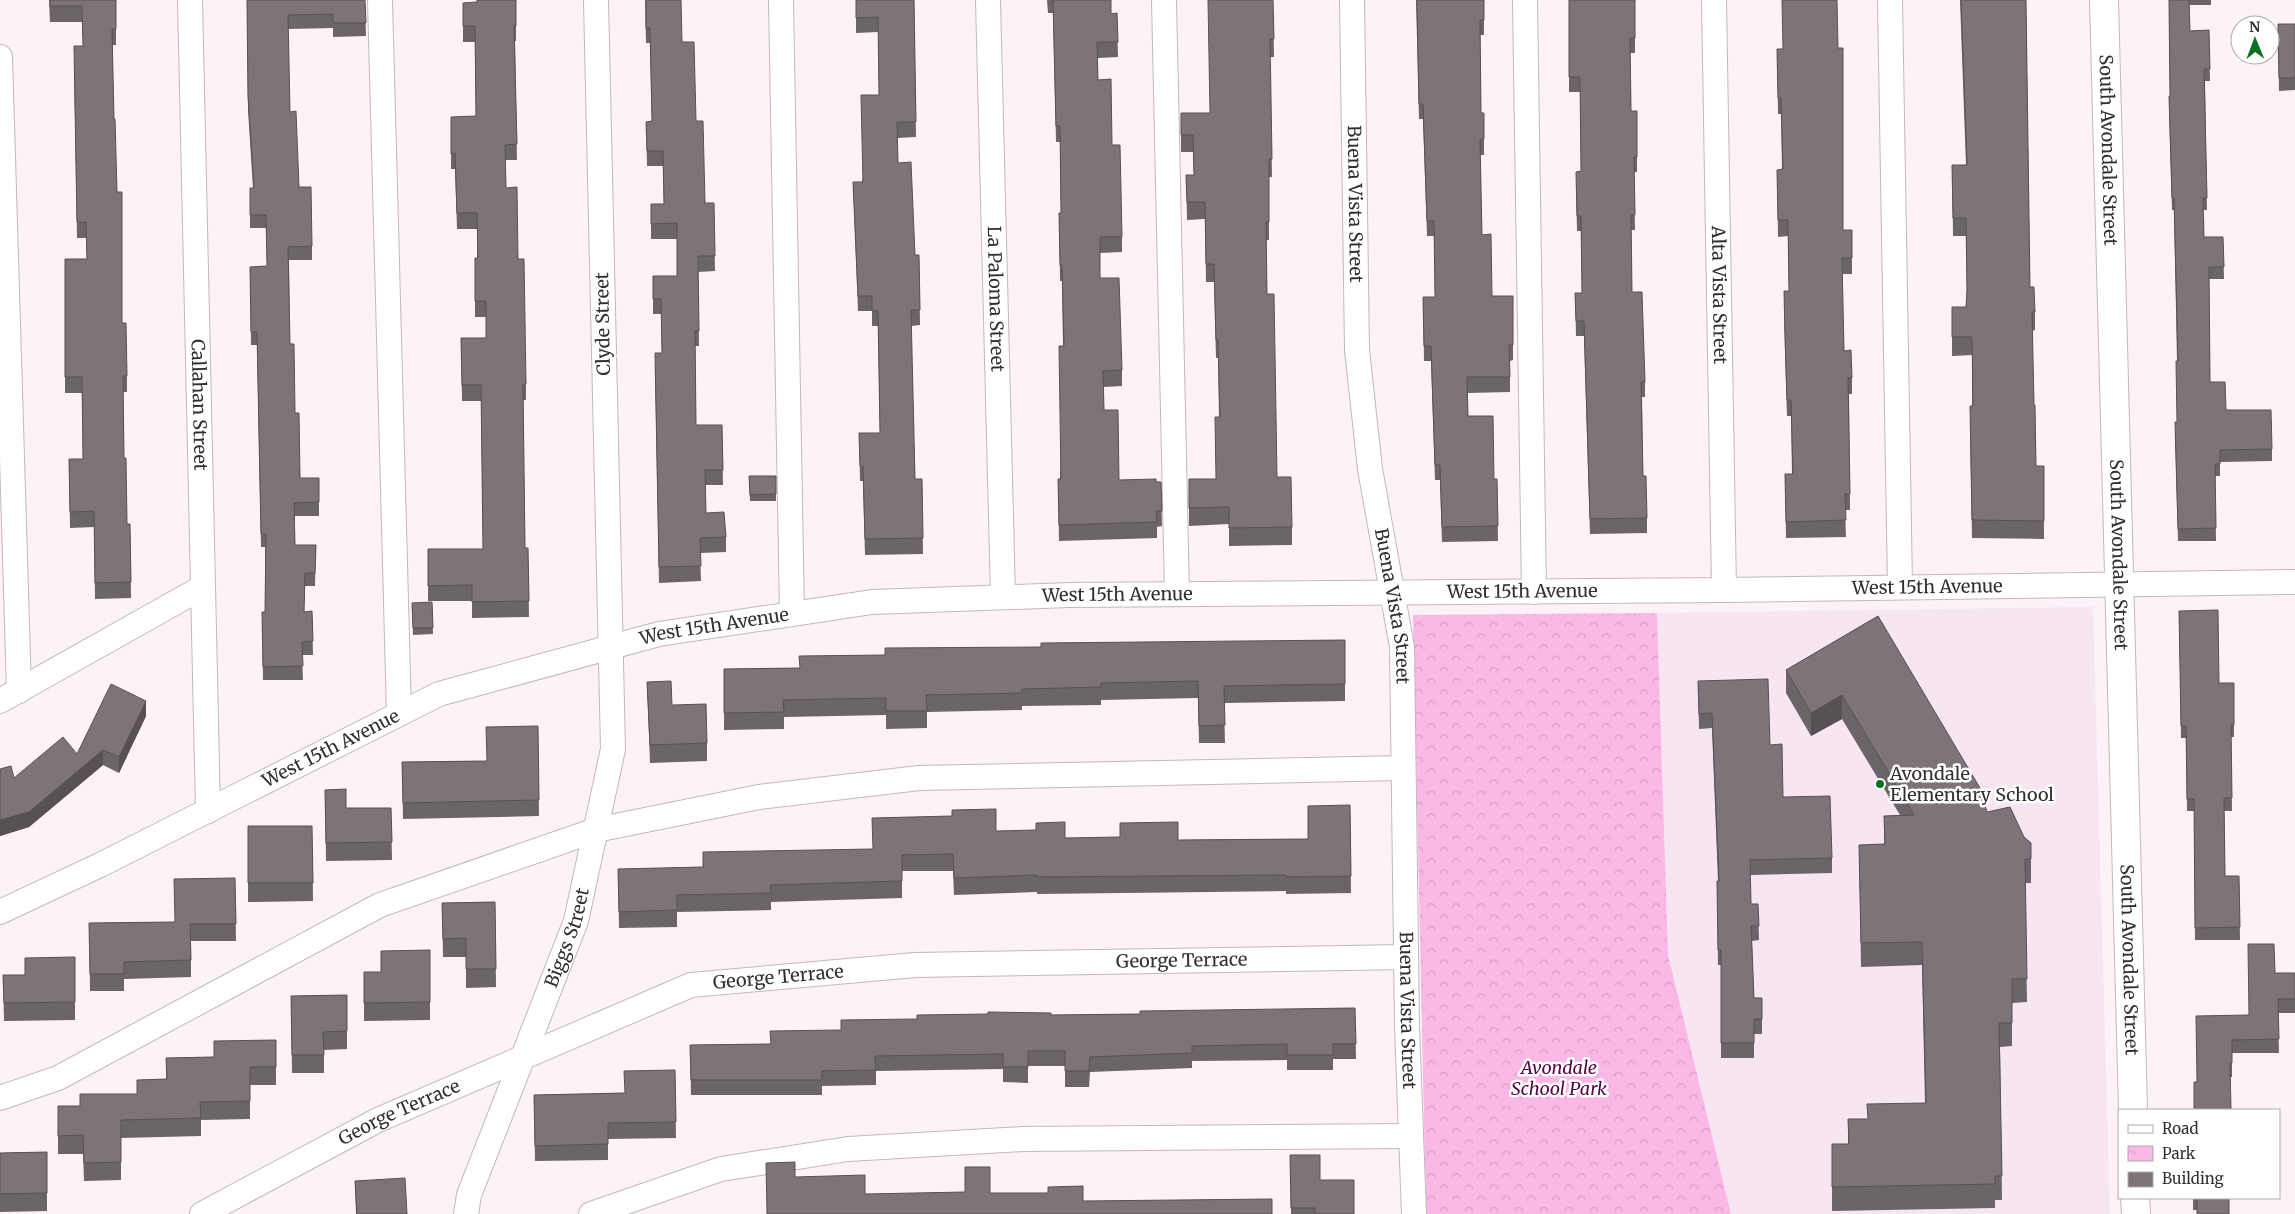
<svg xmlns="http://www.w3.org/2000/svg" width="2295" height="1214" font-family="Merriweather,serif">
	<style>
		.built { fill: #f7e6f1 }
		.park { fill: url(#park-crowns) }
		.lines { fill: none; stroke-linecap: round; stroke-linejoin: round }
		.minor-casing { stroke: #c1b8be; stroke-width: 26 }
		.major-casing { stroke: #c1b8be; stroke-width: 30 }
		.minor { stroke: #fff; stroke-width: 24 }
		.major { stroke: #fff; stroke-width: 28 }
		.wall { fill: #6b6468 }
		.shaded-wall { fill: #575155 }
		.building { fill: #7c7479; stroke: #575155 }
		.poi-dot { fill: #0b7121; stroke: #fff; stroke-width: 2 }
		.labels { text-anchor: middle; stroke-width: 5; stroke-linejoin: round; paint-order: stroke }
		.street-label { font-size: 18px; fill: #322e31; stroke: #fff }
		.poi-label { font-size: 18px; fill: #322e31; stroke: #fff; text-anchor: start }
		.park-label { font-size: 18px; font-style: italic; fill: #550345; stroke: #fff }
	</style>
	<defs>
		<pattern id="park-crowns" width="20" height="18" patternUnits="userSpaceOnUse" patternTransform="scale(1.25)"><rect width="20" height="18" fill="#fbb7e6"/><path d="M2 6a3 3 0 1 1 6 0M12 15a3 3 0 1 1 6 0" fill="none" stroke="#d89ec6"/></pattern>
	</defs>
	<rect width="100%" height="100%" fill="#fcf2f8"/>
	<!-- built -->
	<path class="built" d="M2093 607 2110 1214H1731L1668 955 1657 613Z"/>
	<!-- park -->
	<path class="park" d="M1657 613 1668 955 1731 1214H1426L1413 615Z"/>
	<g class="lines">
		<defs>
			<g id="minor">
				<path id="s1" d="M190 0 208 811"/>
				<path d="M380 0 399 714"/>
				<path d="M781 0 792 614"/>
				<path id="s2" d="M988 0 1003 597"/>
				<path d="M1164 0 1177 594"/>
				<path id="s3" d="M1352 0 1357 350 1370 469 1402 647 1407 1027 1414 1214"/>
				<path d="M1525 0 1534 592"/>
				<path id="s4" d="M1714 0 1724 590"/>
				<path d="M1890 0 1900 587"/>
				<path d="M0 57 19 691"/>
				<path d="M0 701 203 587"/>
				<path id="s5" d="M0 912 100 865 439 694 659 634 872 602 1069 595 1724 590 2295 582"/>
				<path d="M0 1098 58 1078 380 905 596 830 759 797 919 778 1403 768"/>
				<path id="s6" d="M202 1214 378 1120 691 985 915 965 1406 957"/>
				<path id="s7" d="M466 1214 469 1195 576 921 613 749 596 0"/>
				<path d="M591 1214 721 1169 848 1149 1023 1139 1411 1136"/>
			</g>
			<g id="major">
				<path id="s8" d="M2104 0 2133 1110"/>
				<path d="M2135 1198 2136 1214"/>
			</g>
		</defs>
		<!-- minor casing -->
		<use href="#minor" class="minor-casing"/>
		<!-- major casing -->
		<use href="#major" class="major-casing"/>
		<!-- minor -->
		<use href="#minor" class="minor"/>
		<!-- major -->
		<use href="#major" class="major"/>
	</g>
	<!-- wall -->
	<path class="wall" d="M49 0H116V45H112L114 119 122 323 127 376V392H123L124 458 127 524H130L131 598 95 599 94 527 70 528 69 459H83L82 393H65V259H87L86 238H77L74 62 83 46 82 22H50Z
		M247 0H365L366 36 333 37V28L288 29 290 112 299 187 312 246V260H289L290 344 300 478H319V516H295V545H316L315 586H305L304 612 312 611 313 655H302L303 680H263L262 612H265V547H261L257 345H251L250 267 267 266 266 228H250V188H253L248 110Z
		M516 0V41H515L517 160H505L506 188 518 259 526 384V400H523L525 548H528L529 617 472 618V601H428V549H483L481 401H462L461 338H486V317H475V258H477V229H457L455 169H451V132L476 116 475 42H463V3Z
		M645 0 682 42 696 121 705 203H714L715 271 698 272 699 346H695L696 425H722L723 485H705L706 513 726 537V552L700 553 701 581 659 583 655 368 662 353 661 314H653V276H677V239H651V204H664L663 166H647L646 122 652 121 650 43H646Z
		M856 0H914L916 137 897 138 898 163 915 255H919L920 325 911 326 915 479H922L923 554 865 555 863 481H860L859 433H880L878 326H872V311H858L853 182H862L879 95 878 32 856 33Z
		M1047 0H1111V14L1117 13 1118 57 1098 58V80L1112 145 1122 237V252L1100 253V278L1122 370V386L1103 387 1104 410 1119 480 1161 482 1162 526 1157 527V538L1059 541 1058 479H1060L1063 346 1062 281H1060L1059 213H1061L1060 142H1056L1053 13H1048Z
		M1273 0 1274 57H1270L1272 177H1269V240H1266L1267 294 1277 477 1292 527V545L1229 546V524L1189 526V479H1216L1219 417 1218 358H1216L1214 282H1206L1205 219 1187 220 1186 175H1194L1193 152H1181V113H1210Z
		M1416 0 1484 20V35H1480L1481 113 1484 139V155H1480L1482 235 1492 296H1513V360L1510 361V392L1468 393V416L1494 479H1497L1498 541 1442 542 1440 480H1435L1431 361H1424L1423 297H1435L1434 236H1427L1423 119H1419Z
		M1569 0H1635V53H1630L1631 111H1637V172H1634L1635 230H1631L1632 292 1645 382V397H1642L1643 476 1647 518V533L1590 534 1584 336H1576L1575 293H1582L1581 231H1577L1576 187 1581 171 1580 92H1569Z
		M1960 0H2026L2030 287 2035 312V330L2032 331 2034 405 2036 466H2044V539L1972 538 1970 424 1972 406V355L1952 356V326L1966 307 1967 294 1966 236H1953L1952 165H1966Z
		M2169 0H2211V5H2189L2190 31 2209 30 2210 81H2205L2207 210H2203L2204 237H2223L2224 279H2209L2210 382 2226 410 2272 449V461L2220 462V476H2215L2216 541H2178L2175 434 2177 422V361L2174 210H2172L2169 109V96H2170Z
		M2278 24H2295V90L2279 91Z
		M1777 49 1843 230 1852 258V274H1842L1844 351 1852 378V394H1849L1850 510H1845L1846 537 1786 538 1785 474H1792L1791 416H1787L1785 352 1784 291H1789L1788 236 1778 237 1777 170 1782 169 1781 114H1778Z
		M749 476H776V501H750Z
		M432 602 433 634 413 635 412 603Z
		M2179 611 2219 683H2234V737H2231L2232 811H2224L2225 876H2239L2240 940H2195L2194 811H2187L2186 738H2181Z
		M1878 616 1987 812 2024 837 2031 843V883H2025L2027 1002 2012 1003V1046L2000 1047 2002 1200H1995V1208L1832 1211V1144H1848V1119H1867L1925 1103 1922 965 1861 967 1859 845 1884 844V816L1900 815 1842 719 1811 736 1786 693V670Z
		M1345 640V701L1224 703 1225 743H1199L1198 698 1101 700V705L1022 706V710L927 712V728L886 729V715L784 717V729L724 730V669L799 668 1041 647Z
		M1698 681 1770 745 1783 797 1832 858V873L1750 875 1751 904H1758L1759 940 1752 941 1754 998H1762V1034H1754V1058H1721V965H1718L1717 896 1718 881 1712 728 1699 729Z
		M647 682 672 705 707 743V761L650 763Z
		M146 716 119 773 103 765 29 827 0 836V769L14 778 77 754Z
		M538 726 539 816 403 819 402 762 486 761Z
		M325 790 346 808H391L392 860 326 861Z
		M1350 805 1351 893 1286 894V891L1037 894V892L954 895 953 871H902V898L771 902V910L677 912V927L619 928 618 869 703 867 872 849 996 831 1065 838 1178 840 1308 839Z
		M248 826H312L313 901 248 902Z
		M235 878 236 941H191V977L124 979V991H90L89 923 174 922Z
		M495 902 496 987 466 988V957H443L442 903Z
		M430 950V1020L364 1021V972H381Z
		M75 957V1020L4 1021 3 975H25Z
		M2275 973H2295V1013H2278L2279 1053H2232V1077L2197 1082 2249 1015Z
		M347 995V1049L324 1050V1073H292L291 996Z
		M1355 1008 1356 1059H1333V1070H1287V1060L1192 1061V1068L1090 1072 1089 1087H1065V1066H1028V1083L1003 1082V1069L876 1071V1085L822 1086V1095H691L690 1045 770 1044 917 1019 1051 1015 1140 1014Z
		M276 1040V1085H250V1119L201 1120V1136L121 1138V1180L84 1181 83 1154H58V1106H80L137 1094V1080L166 1079V1058L214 1057Z
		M675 1070 676 1138 608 1139V1160L535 1161 534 1095 625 1093Z
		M47 1152V1211L0 1212V1153Z
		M1290 1155 1320 1180 1354 1214H1291Z
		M355 1181 407 1214H356Z
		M2193 1198H2229V1214H2197V1210H2193Z"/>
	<!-- shaded-wall -->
	<path class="shaded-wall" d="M1842 695V719L1811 736V713Z
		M146 701V716L119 773V757Z
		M103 750V765L29 827 0 836V820Z"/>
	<!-- building -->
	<path class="building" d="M50 0H116V29H112L114 119H115L117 192H122V323H126L127 376H123L124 458H126L127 524H130L131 582 95 583 94 511 70 512 69 459H83L82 377H65V259H87L86 222H77L74 46H83L82 6H50Z
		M247 0H365L366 23H333V14L288 15 290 112 296 111 299 187H311L312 246 288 247 290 344H294L295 413H299L300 478H319V502L294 503 295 545H316L315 573H305L304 612 312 611 313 641 302 642 303 666 263 667 262 612H265L266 534H261L257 332H251L250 267 267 266 266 215H250V188H254L248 96Z
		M477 0H516V26H514L517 144 505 145 506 188 517 187 518 259H524L526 384H523L525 548H528L529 601 472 602V585L428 586V549H483L481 385H462L461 338H486V301H475V258H478L477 213H457L455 153 451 154V117L476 116 475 26H463V3L477 2Z
		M646 0H681L682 42H694L696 121H703L705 203H714L715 256H698L699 331H695L696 425H722L723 470H705L706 513 724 512 726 537 700 538 701 566 659 567 655 353H662L661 299H653V276H677V223L651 224V204H664L663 151H647L646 122 652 121 650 28H646Z
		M856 0H914L916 122H897L898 163 911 162 915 255H919L920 310H911L915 479H922L923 538 865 539 863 466H860L859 433H880L878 311H872V296H858L853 182H863L861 95H879L878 17 856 18Z
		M1053 0H1111V14L1117 13 1118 42H1097L1098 80 1111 79 1112 145H1120L1122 237H1100V278H1119L1122 370 1103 371 1104 410H1118L1119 480 1156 479V482H1161L1162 511H1156L1157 522 1059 525 1058 479H1061L1059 346H1064L1062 265H1060L1059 213H1061L1060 126H1056Z
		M1208 0H1273L1274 39H1270L1272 159H1269V222H1266L1267 294H1274L1277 477H1291L1292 527 1229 528V507L1189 508V479H1216L1215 417H1220L1218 340H1216L1214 264H1206L1205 202H1187L1186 175H1194L1193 135H1181V113H1210Z
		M1417 0H1484V20H1480L1481 113H1484V139H1480L1482 235 1491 234 1492 296H1513V345H1509L1510 377H1467L1468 416H1493L1494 479H1497L1498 526 1442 527 1440 465H1435L1431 346H1424L1423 297H1435L1434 221H1427L1423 104H1419Z
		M1569 0H1635V38H1630L1631 111H1637V157H1634L1635 215H1631L1632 292H1642L1645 382H1641L1643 476H1646L1647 518 1590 519 1584 321H1576L1575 293H1582L1581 216H1577L1576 172 1581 171 1580 77H1569Z
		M1782 0H1837L1838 48H1843V230H1852V258H1842L1844 351 1851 350 1852 378H1848L1850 494H1845L1846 520 1786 522 1785 474H1793L1791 400H1787L1785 336 1784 291H1789L1788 220H1778L1777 170 1783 169 1781 98H1778L1777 49H1783Z
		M1961 0H2026L2030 287H2034L2035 312H2032L2034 405H2035L2036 466H2044V521L1972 520 1970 406H1973L1972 337H1952V307H1966L1967 289 1966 218H1953L1952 165H1967Z
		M2169 0H2189L2190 31 2209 30 2210 69H2204L2207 198H2203L2204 237H2223L2224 267H2209L2210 382H2225L2226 410H2271L2272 449 2220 450V464H2215L2216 528 2178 529 2175 422H2177L2176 361H2178L2174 198H2172L2169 96H2170Z
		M2278 24H2295V78H2279Z
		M749 476H776V494L750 495Z
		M432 602 433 628H413L412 603Z
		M2218 610 2219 683H2234V725H2231L2232 798H2224L2225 876H2239L2240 927 2195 928 2194 799H2187L2186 726H2181L2179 611Z
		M1878 616 1980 788 1987 812 2010 807 2024 837 2031 843V859H2025L2027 979H2012V1023H1999L2002 1176H1995V1184L1832 1187V1144H1849L1848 1119H1868L1867 1104 1926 1103 1922 942 1861 943 1859 845 1885 844 1884 816 1914 815 1842 695 1811 713 1786 670Z
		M1345 640V684L1224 686 1225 725 1199 726 1198 681 1101 683V687L1022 689V693L926 695 927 711H886V698L783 700 784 712 724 713V669L800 668 799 656 885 655V648L1041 647V643Z
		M1768 679 1770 745 1782 744 1783 797 1830 796 1832 858 1750 860 1751 904H1758L1759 926H1751L1754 998H1762V1019H1754V1043H1721V950H1718L1717 881H1719L1712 713 1699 714 1698 681Z
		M671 681 672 705 706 704 707 743 650 745 647 682Z
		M111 684 146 701 119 757 103 750 29 812 0 820V769L11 766 14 778 63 737 77 754Z
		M538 726 539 800 403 803 402 762 487 761 486 727Z
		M346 789V808H391L392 842 326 843 325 790Z
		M1350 805 1351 876 1286 877V875L1037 877V875L954 878 953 854 902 855V881L770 885 771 893 677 895V910L619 912 618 869 703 867V852L873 849 872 818 952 816V810L996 809V831L1036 830V823L1065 822V838L1120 837V823L1178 822V840L1308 839V806Z
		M248 826H312L313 883H248Z
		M235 878 236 924H190L191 960 124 962V974H90L89 923 175 922 174 879Z
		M495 902 496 969H466V938L443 939 442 903Z
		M2248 944H2274L2275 973H2295V999H2278L2279 1039 2232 1040V1063H2230L2231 1110H2194V1082H2197L2196 1016 2249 1015Z
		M430 950V1002L364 1003V972H381V951Z
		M75 957V1002L4 1003 3 975H25V958Z
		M347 995V1031L323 1032 324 1055H292L291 996Z
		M1355 1008 1356 1044H1333V1055H1287V1044L1192 1046V1053L1090 1057 1089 1071H1065V1051H1028V1067H1003V1054L875 1056 876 1070 822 1071V1080H691L690 1045 771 1044 770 1031 841 1030V1020L917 1019V1015L988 1014V1012L1051 1013V1015L1140 1014V1011Z
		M276 1040V1067H250V1101L200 1102 201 1118 121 1120V1162L84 1163 83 1135 58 1136V1106H80V1094H137V1080L167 1079 166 1058 214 1057V1041Z
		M675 1070 676 1122 608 1123V1144L535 1146 534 1095 625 1093 624 1071Z
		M47 1152V1193L0 1194V1153Z
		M1290 1155H1320V1180H1354V1214H1315V1208H1291Z
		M795 1162V1177L865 1175V1194L965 1192V1167H990V1193H1048V1187L1083 1186V1201L1272 1199V1214H767L766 1163Z
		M405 1178 407 1214H357L355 1181Z
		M2197 1198H2229V1214H2197Z"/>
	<!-- markers -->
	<circle class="poi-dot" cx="1880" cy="784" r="5"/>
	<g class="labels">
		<!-- street labels -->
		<g class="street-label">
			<text dy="6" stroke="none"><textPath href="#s8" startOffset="150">South Avondale Street</textPath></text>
			<text dy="6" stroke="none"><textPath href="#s3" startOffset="204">Buena Vista Street</textPath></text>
			<text dy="6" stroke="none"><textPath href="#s4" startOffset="295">Alta Vista Street</textPath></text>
			<text dy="6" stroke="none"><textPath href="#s2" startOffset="299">La Paloma Street</textPath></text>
			<text transform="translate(603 324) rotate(-91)" y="6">Clyde Street</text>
			<text dy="6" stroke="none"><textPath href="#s1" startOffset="405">Callahan Street</textPath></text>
			<text dy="6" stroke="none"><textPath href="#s8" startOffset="555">South Avondale Street</textPath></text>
			<text dy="6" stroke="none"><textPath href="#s5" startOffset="1989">West 15th Avenue</textPath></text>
			<text dy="6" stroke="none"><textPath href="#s5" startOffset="1584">West 15th Avenue</textPath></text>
			<text dy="6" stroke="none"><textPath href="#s5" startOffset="1179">West 15th Avenue</textPath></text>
			<text dy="6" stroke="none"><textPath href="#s3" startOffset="609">Buena Vista Street</textPath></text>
			<text dy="6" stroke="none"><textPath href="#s5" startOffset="774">West 15th Avenue</textPath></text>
			<text dy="6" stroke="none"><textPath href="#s5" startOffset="369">West 15th Avenue</textPath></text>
			<text dy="6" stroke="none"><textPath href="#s7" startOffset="295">Biggs Street</textPath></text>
			<text dy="6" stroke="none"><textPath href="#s8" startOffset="960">South Avondale Street</textPath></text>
			<text dy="6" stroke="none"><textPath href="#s6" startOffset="1032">George Terrace</textPath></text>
			<text dy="6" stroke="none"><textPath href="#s6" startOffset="628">George Terrace</textPath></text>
			<text dy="6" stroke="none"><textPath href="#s3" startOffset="1014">Buena Vista Street</textPath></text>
			<text dy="6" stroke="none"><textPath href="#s6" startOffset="222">George Terrace</textPath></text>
		</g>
		<!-- poi labels -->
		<g class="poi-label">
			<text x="1890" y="780">Avondale<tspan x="1890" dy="21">Elementary School</tspan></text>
		</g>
		<!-- park labels -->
		<g class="park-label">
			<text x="1559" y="1074">Avondale<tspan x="1559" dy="21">School Park</tspan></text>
		</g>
	</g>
	<!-- legend -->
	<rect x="2118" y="1109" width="162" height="90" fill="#ffffff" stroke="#adabad"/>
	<rect x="2128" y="1125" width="25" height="8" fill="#ffffff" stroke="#adabad"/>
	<text x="2162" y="1134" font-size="15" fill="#322e31">Road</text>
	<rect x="2128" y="1146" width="25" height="15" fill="url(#park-crowns)" stroke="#adabad"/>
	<text x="2162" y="1159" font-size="15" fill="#322e31">Park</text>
	<rect x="2128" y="1172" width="25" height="15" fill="#7c7479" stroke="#adabad"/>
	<text x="2162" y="1184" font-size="15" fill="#322e31">Building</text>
	<!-- north arrow -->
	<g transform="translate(2255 40) rotate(359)"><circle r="24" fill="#ffffff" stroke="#adabad"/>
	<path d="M0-4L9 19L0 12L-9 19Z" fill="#0b7121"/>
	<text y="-8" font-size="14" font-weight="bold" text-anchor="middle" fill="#322e31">N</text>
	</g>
</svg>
